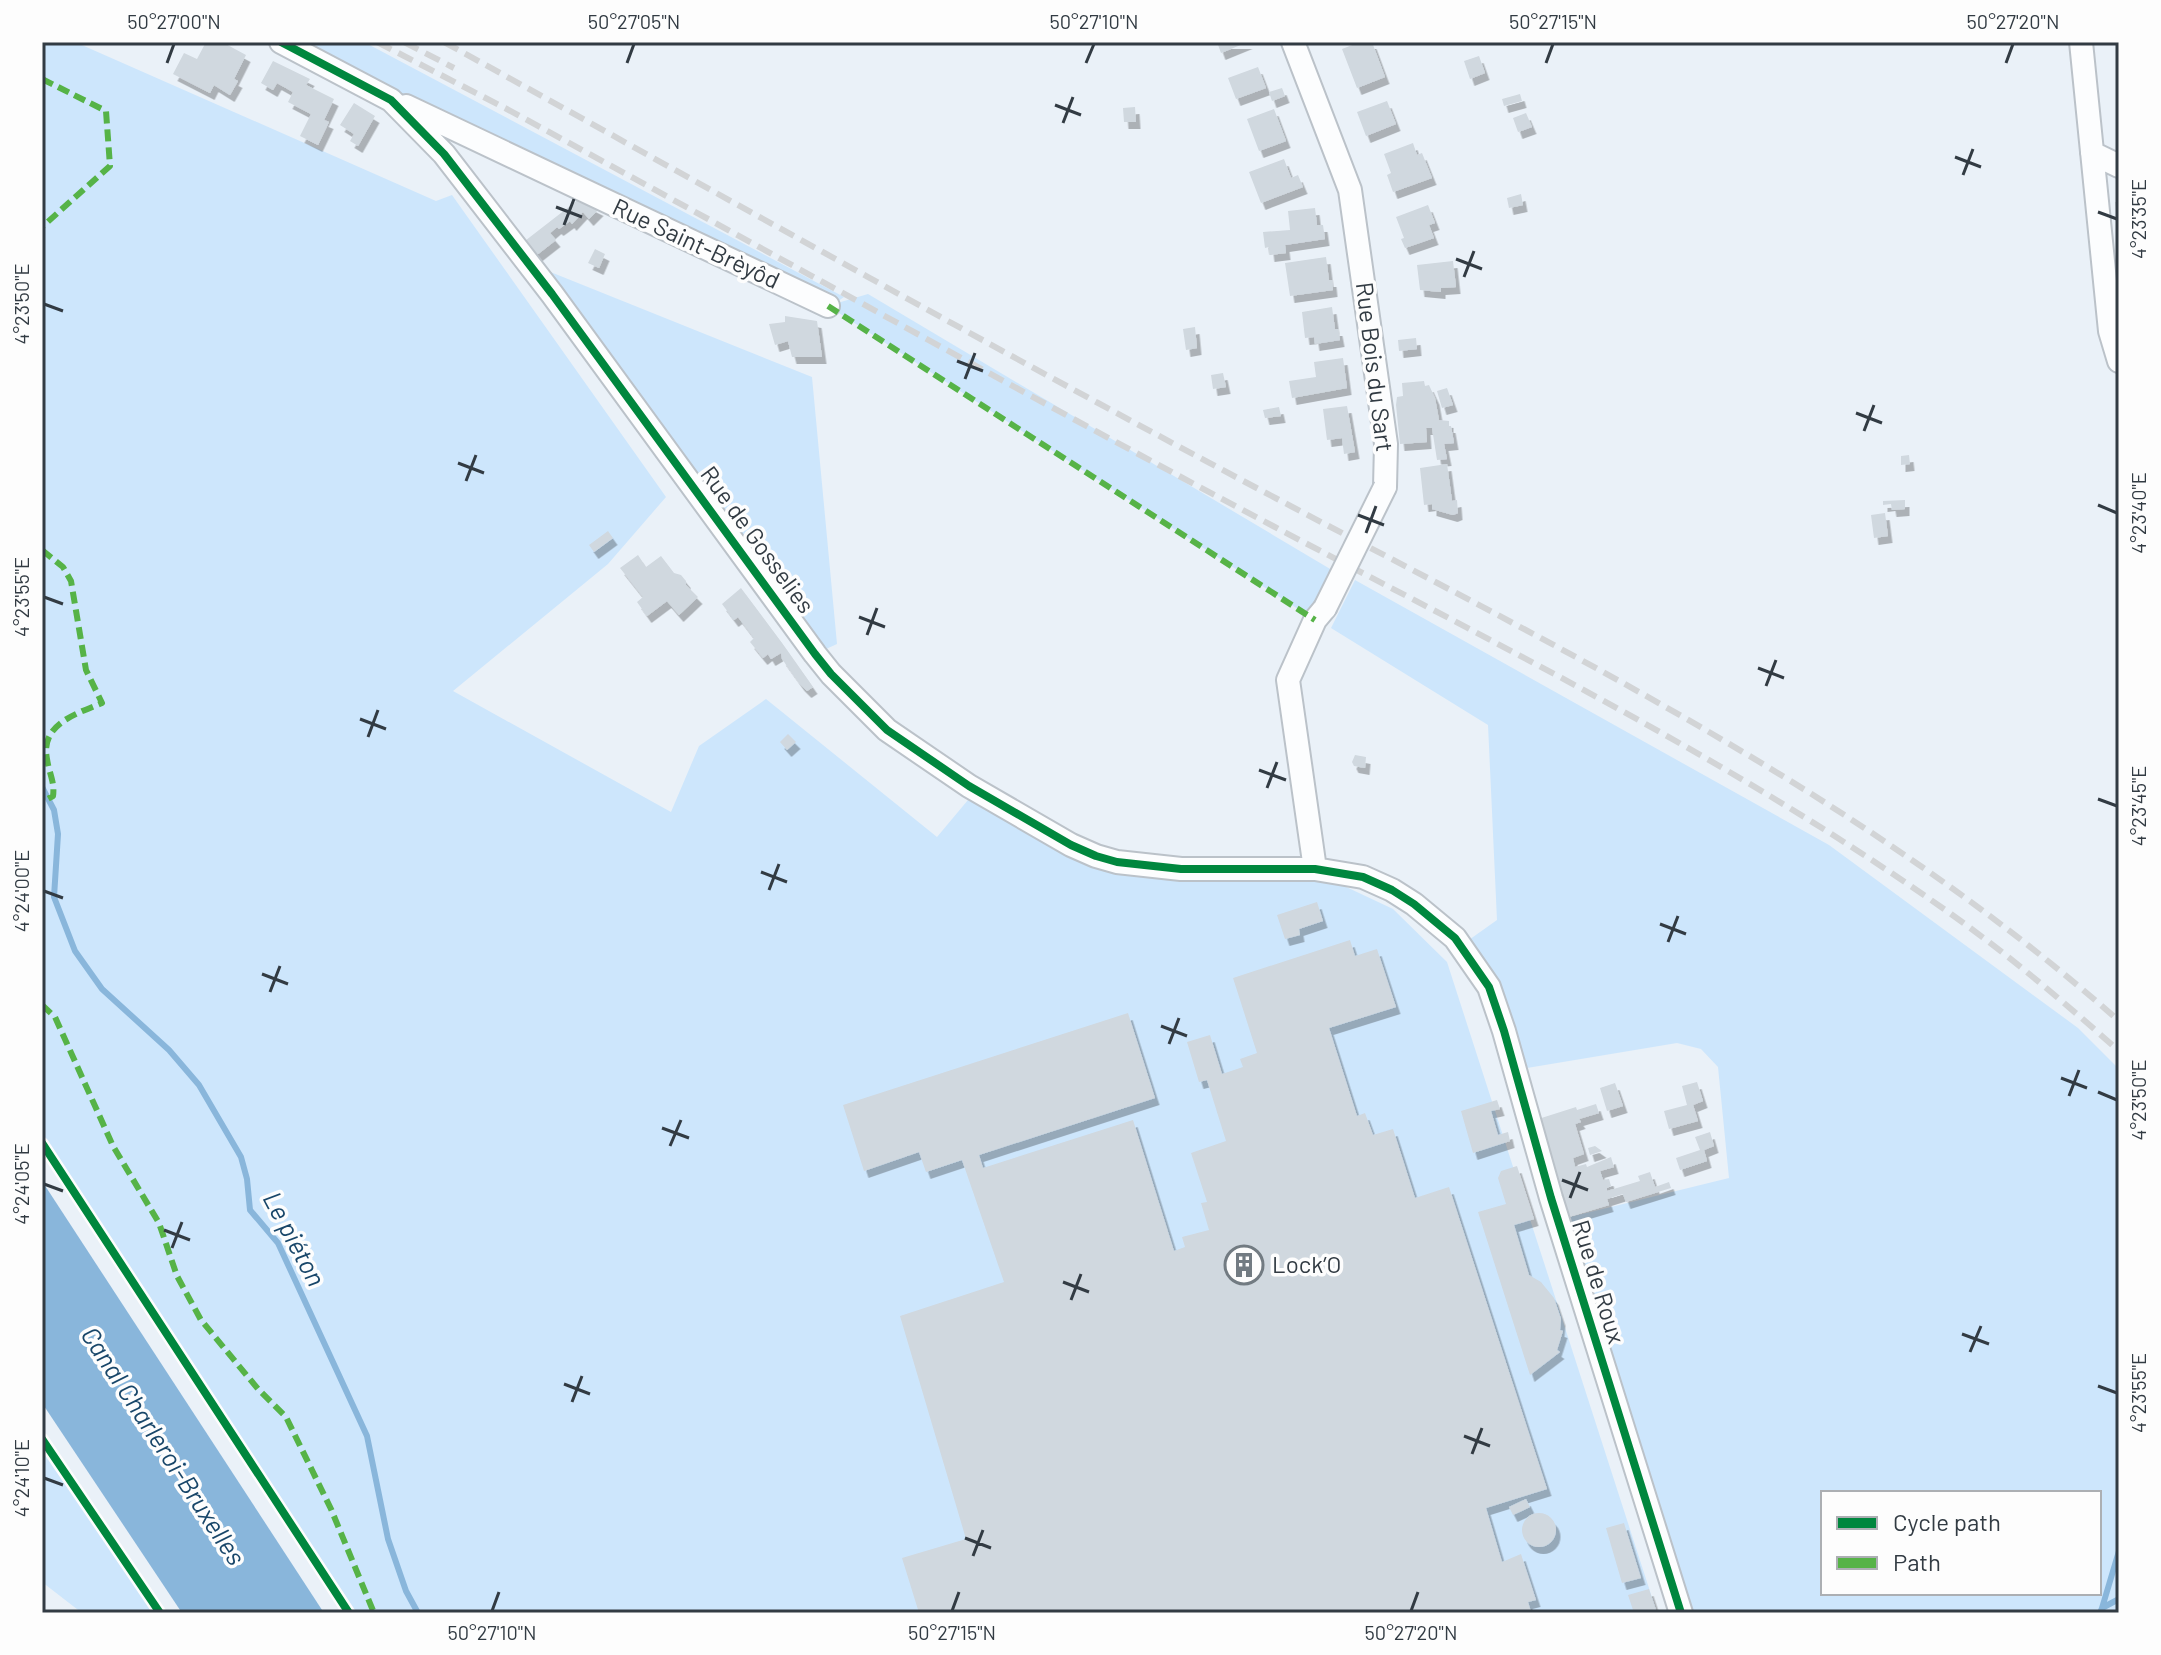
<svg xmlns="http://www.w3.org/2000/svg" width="2161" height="1655" font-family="Barlow,sans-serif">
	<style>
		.green { fill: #cde6fc; fill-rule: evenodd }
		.water { fill: #89b6db }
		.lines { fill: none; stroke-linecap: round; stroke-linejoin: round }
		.stream { stroke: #89b6db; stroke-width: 6 }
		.building { fill: #d0d8df; filter: url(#shadow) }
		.minor-casing { stroke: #bbc2c9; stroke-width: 26 }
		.minor { stroke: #fcfdfe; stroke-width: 22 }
		.rail { stroke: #d2d4d6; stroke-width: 6; stroke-dasharray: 16 8; stroke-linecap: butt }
		.minor-bridge-casing { stroke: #bbc2c9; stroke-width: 26; stroke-linecap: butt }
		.minor-bridge { stroke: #fcfdfe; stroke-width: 22 }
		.quiet { stroke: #56b347; stroke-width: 6; stroke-dasharray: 12 6; stroke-linecap: butt }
		.cycleway-casing { stroke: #fdfdfd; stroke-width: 13 }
		.cycleway { stroke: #00873e; stroke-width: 8 }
		.ticks { fill: none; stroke: #323b43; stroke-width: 3 }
		.labels { text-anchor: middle; stroke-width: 7; stroke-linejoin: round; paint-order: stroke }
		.street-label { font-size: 24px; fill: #323b43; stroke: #fdfdfd }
		.poi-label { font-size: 24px; fill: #323b43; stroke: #fdfdfd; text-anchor: start }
		.water-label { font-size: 26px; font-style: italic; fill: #184669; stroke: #fdfdfd }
		.neatline { fill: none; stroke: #323b43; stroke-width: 3 }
		.ticks-label { font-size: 20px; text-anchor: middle; fill: #323b43 }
	</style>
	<defs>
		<filter id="shadow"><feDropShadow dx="4.5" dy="7" stdDeviation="0" flood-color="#0004"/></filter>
	</defs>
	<rect width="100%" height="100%" fill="#eaf1f8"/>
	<!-- green -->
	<path class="green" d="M42 42H75L436 201 452 195 666 497 608 564 453 691 671 812 699 746 766 699 937 837 968 800 1098 869 1163 875 1325 877 1393 909 1447 962 1657 1613H357L42 1140Z
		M296 42H364L844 297 834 304 868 294 1342 576 1315 620 828 306Z
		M543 269 812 377 837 644 815 654Z
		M1355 580 1829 845 2078 1028 2119 1069V1613H1687L1677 1569 1576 1235 1562 1219 1729 1178 1718 1067 1701 1049 1677 1043 1515 1070 1466 942 1497 920 1488 725 1331 628ZM1823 1493H2099V1593H1823Z
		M42 1440 155 1613H82L42 1582Z"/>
	<!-- water -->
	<path class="water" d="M42 1181 324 1613H182L42 1403Z"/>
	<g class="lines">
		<!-- stream -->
		<path class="stream" d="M42 787 54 810 58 834 54 897 75 951 102 989 169 1050 199 1085 241 1157 247 1179 250 1210 278 1243 367 1436 388 1539 406 1591 418 1613
			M2102 1608 2119 1551
			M2100 1613 2102 1608 2119 1599"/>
	</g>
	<!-- building -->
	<path class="building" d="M206 42H222L246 55 234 79 238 81 230 95 214 85 210 93 173 74 184 53 197 59Z
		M1217 42H1248L1221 53Z
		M1360 42H1372L1385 77 1357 88 1342 49Z
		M1479 56 1485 73 1470 79 1464 61Z
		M273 61 310 79 306 85 334 99 324 120 329 122 318 145 300 136 311 114 288 102 293 92 277 83 273 90 261 83Z
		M1258 67 1266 88 1236 99 1228 78Z
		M1282 88 1285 96 1272 101 1269 92Z
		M1520 94 1522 101 1504 106 1502 99Z
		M1387 101 1396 124 1366 136 1357 112Z
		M354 103 375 116 358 146 350 141 354 134 340 125Z
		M1135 107 1136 122H1124L1123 108Z
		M1274 109 1286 141 1259 151 1247 119Z
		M1526 113 1532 127 1518 132 1513 118Z
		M1413 143 1417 155 1422 153 1432 178 1393 192 1387 175 1391 173 1384 154Z
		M1284 159 1291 178 1298 175 1303 187 1261 203 1249 172Z
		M1521 194 1523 205 1509 208 1507 198Z
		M579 199 599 209 589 219 583 212 572 224 570 221 559 229 557 227 550 233 556 240 533 258 521 244Z
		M2115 202H2119V223H2117Z
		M1428 205 1435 223 1429 225 1434 238 1405 248 1401 239 1404 238 1396 217Z
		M1315 208 1317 225H1323L1325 239 1285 245 1286 253 1270 255 1269 247 1265 248 1263 232 1290 230 1288 211Z
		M595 249 605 254 599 268 588 263Z
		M1326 257 1329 280H1332L1333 290 1290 296 1285 263Z
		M1453 261 1456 287 1441 288V292L1420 290 1417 265Z
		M1332 307 1335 329H1338L1340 340 1315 344 1314 337 1305 338 1302 312Z
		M785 316 817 321 822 357H792L788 341 775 345 769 324 785 322Z
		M1195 327 1197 348 1186 350 1183 329Z
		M1416 338 1417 349 1399 351 1398 340Z
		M1343 358 1347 388 1292 398 1289 381 1316 377 1314 362Z
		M1223 373 1226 387 1213 389 1211 375Z
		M1424 381 1425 386 1429 385 1435 398 1439 420 1449 421V426H1451L1454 443 1444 444 1447 459 1437 460 1432 428H1426L1427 442 1400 444 1396 405 1397 397 1403 396 1402 383Z
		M1447 388 1453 405 1442 408 1437 391Z
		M1347 406 1355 452 1344 454 1342 438 1327 440 1323 409Z
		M1279 407 1281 416 1265 418 1263 410Z
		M1909 455 1910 464 1901 465V456Z
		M1447 464 1452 501 1457 500 1458 513 1453 515 1432 509V504L1424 505 1420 468Z
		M1905 500V509L1892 510 1891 504 1883 505V501Z
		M1885 513 1888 536 1874 538 1871 515Z
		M608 531 613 538 594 552 589 545Z
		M638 555 646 567 661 556 674 573 681 575 686 581V585L698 597 679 615 667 601 647 616 637 602 643 597 620 568Z
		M741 588 782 643 813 687 807 691 800 684 782 659 781 653 771 659 768 654 763 658 750 642 754 638 738 617 734 620 722 604Z
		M788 734 796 742 787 750 780 742Z
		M1355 755 1366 757 1365 768 1354 766 1352 762Z
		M1317 902 1323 921 1299 929 1300 935 1285 939 1277 915Z
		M1350 940 1355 956 1377 949 1396 1007 1329 1028 1357 1116 1365 1113 1373 1135 1393 1129 1415 1198 1449 1187 1547 1489 1486 1508 1502 1562 1521 1554 1536 1600 1528 1602 1531 1612 1538 1610 1539 1613H919L902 1558 966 1539 900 1316 1004 1282 962 1160 926 1172 919 1152 864 1171 843 1105 1128 1013 1155 1098 979 1155 983 1168 1133 1120 1174 1251 1185 1247 1182 1237 1209 1230 1201 1203 1207 1202 1191 1153 1226 1141 1207 1080 1199 1082 1187 1042 1210 1035 1222 1074 1243 1067 1240 1059 1257 1053 1233 978Z
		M1697 1082 1703 1101 1693 1105 1698 1121 1669 1129 1664 1111 1687 1105 1682 1086Z
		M1615 1083 1623 1106 1607 1111 1600 1088Z
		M1497 1100 1500 1109 1491 1111 1498 1135 1508 1132 1510 1141 1473 1153 1461 1111Z
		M1596 1104 1599 1113 1579 1119 1581 1122 1575 1124 1584 1154 1573 1158 1575 1167 1586 1164 1587 1167 1611 1157 1614 1167 1600 1171 1603 1180 1609 1179 1611 1186 1607 1188V1191L1640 1181 1638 1176 1650 1172 1655 1187 1669 1182 1671 1188 1626 1202 1623 1194 1607 1199 1609 1205 1562 1219 1532 1121 1576 1107 1577 1110Z
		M1710 1132 1714 1146 1704 1150 1707 1161 1680 1170 1676 1158 1700 1150 1695 1137Z
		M1595 1146 1602 1151 1590 1155 1588 1148Z
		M1517 1166 1534 1219 1514 1225 1529 1275 1541 1282 1554 1298 1561 1319 1560 1330 1563 1331 1557 1350 1560 1352 1530 1375 1478 1212 1506 1204 1498 1178 1501 1171Z
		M1526 1499 1530 1507 1513 1515 1509 1507Z
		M1522 1530a17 17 0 1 1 34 0a17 17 0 1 1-34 0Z
		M1624 1523 1641 1578 1622 1583 1606 1528Z
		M1649 1589 1657 1613H1634L1628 1595Z"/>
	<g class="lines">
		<defs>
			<path id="minor" d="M281 42 391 100 444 154 552 294 815 654 831 674 887 730 969 786 1071 845 1096 856 1117 862 1181 869H1315L1363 877 1392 890 1414 904 1455 938 1489 987 1504 1031 1551 1198 1681 1613
				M1293 42 1350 190 1386 444 1385 487
				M2081 42 2110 331 2119 361
				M406 106 828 306
				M2092 153 2119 166
				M1315 869 1288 680 1315 620 1325 608"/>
		</defs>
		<!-- minor casing -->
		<use href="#minor" class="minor-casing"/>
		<!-- minor -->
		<use href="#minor" class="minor"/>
		<!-- rail -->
		<path class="rail" d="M377 42 505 108C761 247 1016 390 1273 526 1504 648 1738 763 1951 914 2010 956 2065 1003 2119 1051
			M404 42 454 68
			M444 42C723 196 1001 353 1283 502 1573 655 1872 802 2119 1021"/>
		<defs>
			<path id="minor-bridge" d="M1325 608 1385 487"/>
		</defs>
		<!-- minor-bridge casing -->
		<use href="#minor-bridge" class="minor-bridge-casing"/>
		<!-- minor-bridge -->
		<use href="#minor-bridge" class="minor-bridge"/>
		<!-- quiet -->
		<path class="quiet" d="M42 79 106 111 110 166 42 227
			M828 306 1315 620
			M42 550 63 567 71 581 86 670 102 703C76 714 40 724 47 759 49 773 55 782 53 796L42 802
			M42 1005 55 1017 113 1146 159 1223 177 1276 201 1320 258 1389 286 1417 331 1509 374 1613"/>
		<defs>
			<path id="cycleway" d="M281 42 391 100 444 154 552 294 815 654 831 674 887 730 969 786 1071 845 1096 856 1117 862 1181 869H1315L1363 877 1392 890 1414 904 1455 938 1489 987 1504 1031 1551 1198 1681 1613
				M42 1143 349 1613
				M42 1439 160 1613"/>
		</defs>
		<!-- cycleway casing -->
		<use href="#cycleway" class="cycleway-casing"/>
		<!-- cycleway -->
		<use href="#cycleway" class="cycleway"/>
	</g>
	<!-- ticks -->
	<path class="ticks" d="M167 63 174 44M627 63 634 44M1086 63 1094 44M1546 63 1553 44M2006 63 2013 44M1055 105 1081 115M1063 123 1073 97M1955 157 1981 167M1963 175 1973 149M556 207 582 217M2098 212 2117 219M564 225 574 199M1456 259 1482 269M1464 277 1474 251M44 304 63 311M957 361 983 371M965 379 975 353M1856 413 1882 423M1864 431 1874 405M458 463 484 473M466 481 476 455M2098 505 2117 513M1358 515 1384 525M1366 533 1376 506M44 597 63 604M859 617 885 627M867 635 877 608M1758 668 1784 678M1766 686 1776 660M360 719 386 729M368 737 378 710M1259 770 1286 780M1267 788 1277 762M2098 799 2117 806M761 872 787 882M769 890 779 864M44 891 63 898M1660 924 1686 934M1668 942 1678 916M262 974 288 984M270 992 280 966M1161 1026 1187 1036M1169 1044 1179 1018M2061 1078 2087 1088M2098 1092 2117 1100M2069 1096 2079 1070M662 1128 689 1138M670 1146 681 1120M1562 1180 1588 1190M44 1184 63 1191M1570 1198 1580 1172M164 1230 190 1240M172 1248 182 1222M1063 1282 1089 1292M1071 1300 1081 1274M1962 1334 1989 1344M1970 1352 1981 1326M564 1384 590 1394M2098 1386 2117 1393M572 1402 582 1376M1464 1436 1490 1446M1472 1454 1482 1428M44 1478 63 1485M965 1538 991 1548M973 1556 983 1530M492 1611 499 1592M952 1611 959 1592M1411 1611 1418 1592"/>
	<!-- icons -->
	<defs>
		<symbol id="building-ring" viewBox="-11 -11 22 22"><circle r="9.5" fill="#fdfdfd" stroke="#727b82" stroke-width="1.5"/><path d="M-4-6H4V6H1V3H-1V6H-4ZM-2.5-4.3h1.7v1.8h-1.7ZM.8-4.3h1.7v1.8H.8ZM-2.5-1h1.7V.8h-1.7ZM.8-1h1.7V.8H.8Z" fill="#727b82"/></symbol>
	</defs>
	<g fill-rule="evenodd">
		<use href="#building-ring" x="1222" y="1243" width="44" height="44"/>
	</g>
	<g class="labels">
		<!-- street labels -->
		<g class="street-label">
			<text transform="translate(696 244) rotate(25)" y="8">Rue Saint-Brèyôd</text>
			<text transform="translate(1374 367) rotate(83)" y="8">Rue Bois du Sart</text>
			<text transform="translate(757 540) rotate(54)" y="8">Rue de Gosselies</text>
			<text transform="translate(1598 1282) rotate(73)" y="8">Rue de Roux</text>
		</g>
		<!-- poi labels -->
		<g class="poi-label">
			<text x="1272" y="1273">Lock’O</text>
		</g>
		<!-- water labels -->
		<g class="water-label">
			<text transform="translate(294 1239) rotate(62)" y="9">Le piéton</text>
			<text transform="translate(163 1446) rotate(57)" y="9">Canal Charleroi-Bruxelles</text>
		</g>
	</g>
	<!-- border -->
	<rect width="2161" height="1655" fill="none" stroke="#fdfdfd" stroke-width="88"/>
	<!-- legend -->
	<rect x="1821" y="1491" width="280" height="104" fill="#fdfdfd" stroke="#acafb3" stroke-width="2"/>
	<rect x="1837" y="1517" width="40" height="12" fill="#00873e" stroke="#acafb3" stroke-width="2"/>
	<text x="1893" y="1531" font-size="24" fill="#323b43">Cycle path</text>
	<rect x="1837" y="1557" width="40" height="12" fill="#56b347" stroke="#acafb3" stroke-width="2"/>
	<text x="1893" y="1571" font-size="24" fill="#323b43">Path</text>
	<rect x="44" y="44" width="2073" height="1567" class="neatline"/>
	<g class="ticks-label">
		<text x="174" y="29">50°27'00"N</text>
		<text x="634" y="29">50°27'05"N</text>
		<text x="1094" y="29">50°27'10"N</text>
		<text x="1553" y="29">50°27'15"N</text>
		<text x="2013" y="29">50°27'20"N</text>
		<text transform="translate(2139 219) rotate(-90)" y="7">4°23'35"E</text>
		<text transform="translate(22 304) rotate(-90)" y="7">4°23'50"E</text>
		<text transform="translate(2139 513) rotate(-90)" y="7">4°23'40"E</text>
		<text transform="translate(22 597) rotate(-90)" y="7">4°23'55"E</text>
		<text transform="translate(2139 806) rotate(-90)" y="7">4°23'45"E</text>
		<text transform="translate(22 891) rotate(-90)" y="7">4°24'00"E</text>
		<text transform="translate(2139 1100) rotate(-90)" y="7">4°23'50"E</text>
		<text transform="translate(22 1184) rotate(-90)" y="7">4°24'05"E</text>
		<text transform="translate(2139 1393) rotate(-90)" y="7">4°23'55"E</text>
		<text transform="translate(22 1478) rotate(-90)" y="7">4°24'10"E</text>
		<text x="492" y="1640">50°27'10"N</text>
		<text x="952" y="1640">50°27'15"N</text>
		<text x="1411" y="1640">50°27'20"N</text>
	</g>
</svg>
